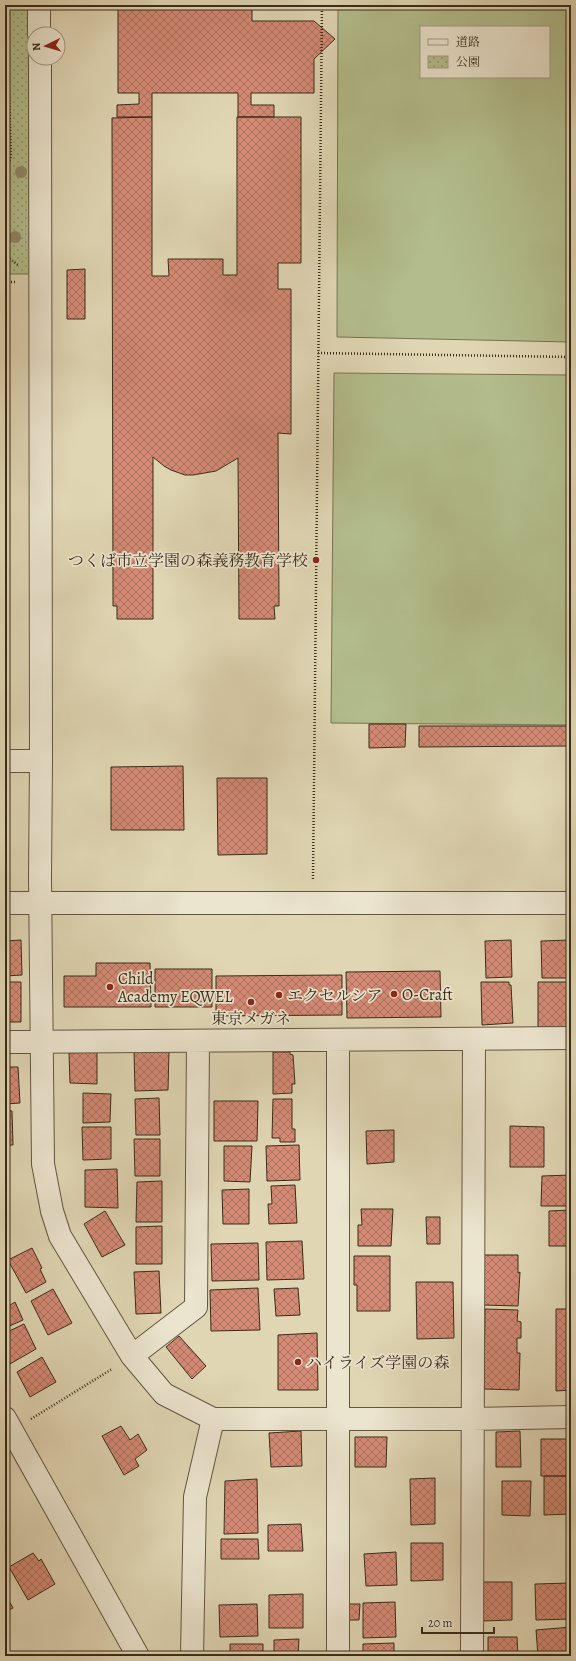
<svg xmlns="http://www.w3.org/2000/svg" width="576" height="1661" font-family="Alegreya,'Noto Serif JP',serif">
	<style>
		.park { fill: url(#park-dots); stroke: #767452 }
		.garden { fill: #b3bd8c; stroke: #767452; fill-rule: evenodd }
		.building { fill: url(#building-cross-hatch); stroke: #392c19 }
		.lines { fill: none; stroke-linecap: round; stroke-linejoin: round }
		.minor-casing { stroke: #635640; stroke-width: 24 }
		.tertiary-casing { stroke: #635640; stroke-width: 24 }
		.path { stroke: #392c19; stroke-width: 2.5; stroke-dasharray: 1 2; stroke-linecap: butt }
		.minor { stroke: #ebe4ce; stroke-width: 22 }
		.tertiary { stroke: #ebe4ce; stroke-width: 22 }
		.tree { fill: #91886b }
		.poi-dot { fill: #8f2418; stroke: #ebe4ce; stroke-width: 1.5 }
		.labels { text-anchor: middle; stroke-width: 3.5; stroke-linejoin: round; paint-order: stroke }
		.poi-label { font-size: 16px; fill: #392c19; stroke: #ebe4ce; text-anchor: start }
	</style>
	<defs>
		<pattern id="park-dots" width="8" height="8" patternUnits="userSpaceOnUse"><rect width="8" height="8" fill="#b3bd8c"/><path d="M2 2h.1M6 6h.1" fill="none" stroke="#939a72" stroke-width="1.8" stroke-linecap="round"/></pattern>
		<pattern id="building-cross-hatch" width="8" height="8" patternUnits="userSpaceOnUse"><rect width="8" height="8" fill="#d48a75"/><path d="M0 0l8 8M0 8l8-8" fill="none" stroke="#ad715f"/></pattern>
	</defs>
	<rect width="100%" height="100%" fill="#e0d6b4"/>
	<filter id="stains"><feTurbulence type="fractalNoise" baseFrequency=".005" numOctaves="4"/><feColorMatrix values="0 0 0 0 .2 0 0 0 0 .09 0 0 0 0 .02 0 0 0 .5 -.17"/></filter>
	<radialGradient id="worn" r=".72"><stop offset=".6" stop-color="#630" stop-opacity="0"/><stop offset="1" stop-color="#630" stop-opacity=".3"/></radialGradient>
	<!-- park -->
	<path class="park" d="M5 5H28L30 274H5Z"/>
	<!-- garden -->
	<path class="garden" d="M338 5H571V342L337 337ZM421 27H549V77H421Z
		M334 373 571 375V725L331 723Z"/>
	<!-- building -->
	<path class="building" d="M118 5H252V21H314L335 39 314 59V93H251V105H274V117H238V93H152V117H117V105L139 104V93H118Z
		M152 117V276H169L168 259H223V275H237V117H301V263H278V289H291V434L278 433 279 606H274L275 619H239L238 458 216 471 193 475H185L171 470 164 466 153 457V619H117V606H113L112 118Z
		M85 269V319H67V270Z
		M369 724H406L405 747 369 748Z
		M419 726H571V746L419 747Z
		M183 766 184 830H111V767Z
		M217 778H267V854L218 855Z
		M5 807H9L8 864H5Z
		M21 940 22 975 5 976V941Z
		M511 940 512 977 486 978 485 941Z
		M570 940V958H567L568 978H542L541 941Z
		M96 963H150L151 1007H64V976H96Z
		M155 969H212V1007H155Z
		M440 971 441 1017 347 1018 346 972Z
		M342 975V1015L216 1016V976Z
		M5 982H21V1022H5Z
		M481 982H509V985H511L513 1023 482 1025Z
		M538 982H567L568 1003H571V1027H538Z
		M134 1051H169L168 1090 135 1091Z
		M97 1052V1084L70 1083 69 1053Z
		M273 1052H290V1054L293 1055 295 1084H292V1093L273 1094Z
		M5 1067H18L20 1103 5 1104Z
		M83 1093 111 1094 110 1122 83 1123Z
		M159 1098 160 1135H136L135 1099Z
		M273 1099H292V1129H295V1142H280V1138H272Z
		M214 1101H258L257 1141H214Z
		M5 1110 12 1111 13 1145H5Z
		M510 1126 544 1127V1167H510Z
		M82 1127H111V1159L83 1160Z
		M394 1130V1162L367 1164 366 1131Z
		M134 1139H160V1176H135Z
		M299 1145 300 1180 267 1181 266 1146Z
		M224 1146H252L250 1182 224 1181Z
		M5 1160H7V1195H5Z
		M117 1169 118 1208 85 1207V1170Z
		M571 1175V1206H541L542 1176Z
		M162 1181V1222H136L137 1182Z
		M295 1185 297 1223 269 1224 268 1204H272L271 1186Z
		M249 1189V1224H223L222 1190Z
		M361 1209H393L391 1246H358V1225H362Z
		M571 1210V1246H549V1211Z
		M105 1211 125 1245 102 1257 84 1224Z
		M426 1217H440V1244H427Z
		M162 1226V1264H136V1227Z
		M302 1241 304 1279 267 1280 266 1242Z
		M258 1243 259 1280 212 1281 211 1244Z
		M32 1248 42 1268 40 1269 46 1282 26 1293 8 1260Z
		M483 1255H518V1273L520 1272 518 1306 483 1305Z
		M354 1256H390V1311H357V1285H354Z
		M159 1271 161 1313 136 1314 134 1272Z
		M416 1282H453L454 1338 417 1339Z
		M258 1288 260 1330 211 1331 210 1290Z
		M298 1288 300 1315 276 1316 274 1289Z
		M53 1289 72 1323 48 1335 31 1301Z
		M5 1302 7 1307 15 1302 23 1320 5 1328Z
		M485 1309 518 1310 517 1321 521 1322V1338H517V1353H520L519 1390 484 1389Z
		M556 1309H571V1390L556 1391Z
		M24 1324 36 1349 8 1365 5 1360V1333Z
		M317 1333 318 1390H278V1335Z
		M179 1336 206 1366 192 1379 166 1347Z
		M42 1357 56 1382 30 1397 17 1372Z
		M121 1426 130 1440 138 1434 147 1450 135 1459 139 1466 124 1475 102 1436Z
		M301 1431 302 1466 271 1467 269 1433Z
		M520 1431 521 1467H496V1432Z
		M355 1437H387L386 1467H355Z
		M541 1439H570V1476H541Z
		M544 1476H571V1514L544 1515Z
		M435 1478V1524L411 1525 410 1479Z
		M257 1479 258 1533 224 1534 225 1481Z
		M502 1481H531L530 1516 502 1515Z
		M301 1524 303 1551H268V1525Z
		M221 1539H258L259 1559H221Z
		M411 1543H443V1580L411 1581Z
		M396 1552 397 1585 366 1586 364 1554Z
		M33 1553 39 1561 41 1559 55 1584 28 1600 9 1567Z
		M481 1582H512V1620L482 1621Z
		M570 1583 571 1619 536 1620 535 1584Z
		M5 1594 13 1608 5 1612Z
		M303 1594V1628H269V1595Z
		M395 1602 396 1637 363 1638V1603Z
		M257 1604 258 1636 220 1637 219 1605Z
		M349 1604H360L359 1620H349Z
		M571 1627V1656H538L536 1630Z
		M488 1637H517L518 1656H488Z
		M299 1639 298 1656H274V1640Z
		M394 1643V1656H363V1644Z
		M230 1644H263V1656H230Z"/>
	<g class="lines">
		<defs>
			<path id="minor" d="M39 5V34
				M40 58 41 761 40 878 43 1164 52 1211 60 1236 132 1356 164 1394 213 1419H472L571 1417
				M5 761H41
				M338 1040V1656
				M5 1042 571 1038
				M132 1356 196 1307 198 1041
				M5 1418 138 1656
				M192 1656 195 1497 213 1419
				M472 1656 474 1039"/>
			<path id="tertiary" d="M5 903H571"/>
		</defs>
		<!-- minor casing -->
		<use href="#minor" class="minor-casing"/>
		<!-- tertiary casing -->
		<use href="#tertiary" class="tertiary-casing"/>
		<!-- path -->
		<path class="path" d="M5 175 11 156 6 5
			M5 255 18 265
			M5 282H16
			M318 353 571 357
			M313 879 322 5
			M31 1419 112 1369"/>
		<!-- minor -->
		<use href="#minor" class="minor"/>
		<!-- tertiary -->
		<use href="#tertiary" class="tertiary"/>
	</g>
	<!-- trees -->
	<g class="tree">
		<circle cx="21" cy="172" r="6"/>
		<circle cx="15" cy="237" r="6"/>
	</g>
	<!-- markers -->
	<g class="poi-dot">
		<circle cx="316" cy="560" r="4"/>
		<circle cx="110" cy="987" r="4"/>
		<circle cx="394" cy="994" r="4"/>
		<circle cx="279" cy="995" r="4"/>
		<circle cx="251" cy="1002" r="4"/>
		<circle cx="298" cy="1362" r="4"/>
	</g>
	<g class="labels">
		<!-- poi labels -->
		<g class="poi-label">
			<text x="308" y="566" text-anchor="end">つくば市立学園の森義務教育学校</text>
			<text x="118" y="984">Child<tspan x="118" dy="18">Academy EQWEL</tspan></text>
			<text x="402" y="1000">O-Craft</text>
			<text x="287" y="1001">エクセルシア</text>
			<text x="251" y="1024" text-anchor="middle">東京メガネ</text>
			<text x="306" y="1368">ハイライズ学園の森</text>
		</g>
	</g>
	<!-- margin -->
	<rect width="576" height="1661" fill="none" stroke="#e0d6b4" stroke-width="20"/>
	<rect x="6" y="6" width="564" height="1649" fill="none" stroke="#392c19" stroke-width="2"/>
	<rect x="10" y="10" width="556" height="1641" fill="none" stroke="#392c19"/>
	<!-- legend -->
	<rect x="420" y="26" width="130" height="52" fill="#ebe4ce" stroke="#a49a86"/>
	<rect x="428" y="39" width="20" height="6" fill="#ebe4ce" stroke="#a49a86"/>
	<text x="456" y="46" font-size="12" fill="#392c19">道路</text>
	<rect x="428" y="56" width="20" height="12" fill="url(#park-dots)" stroke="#a49a86"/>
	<text x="456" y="66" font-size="12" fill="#392c19">公園</text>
	<!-- north arrow -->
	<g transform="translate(46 46) rotate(265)"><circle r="19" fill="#ebe4ce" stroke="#a49a86"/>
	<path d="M0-3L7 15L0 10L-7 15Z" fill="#8f2418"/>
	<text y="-6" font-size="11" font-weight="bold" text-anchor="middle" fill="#392c19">N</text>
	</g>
	<!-- scale -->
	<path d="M422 1627v6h72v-6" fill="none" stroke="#392c19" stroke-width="2"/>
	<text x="428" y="1627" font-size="12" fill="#392c19" stroke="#ebe4ce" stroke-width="3" paint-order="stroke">20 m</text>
	<rect width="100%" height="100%" filter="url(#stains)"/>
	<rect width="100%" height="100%" fill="url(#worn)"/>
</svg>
